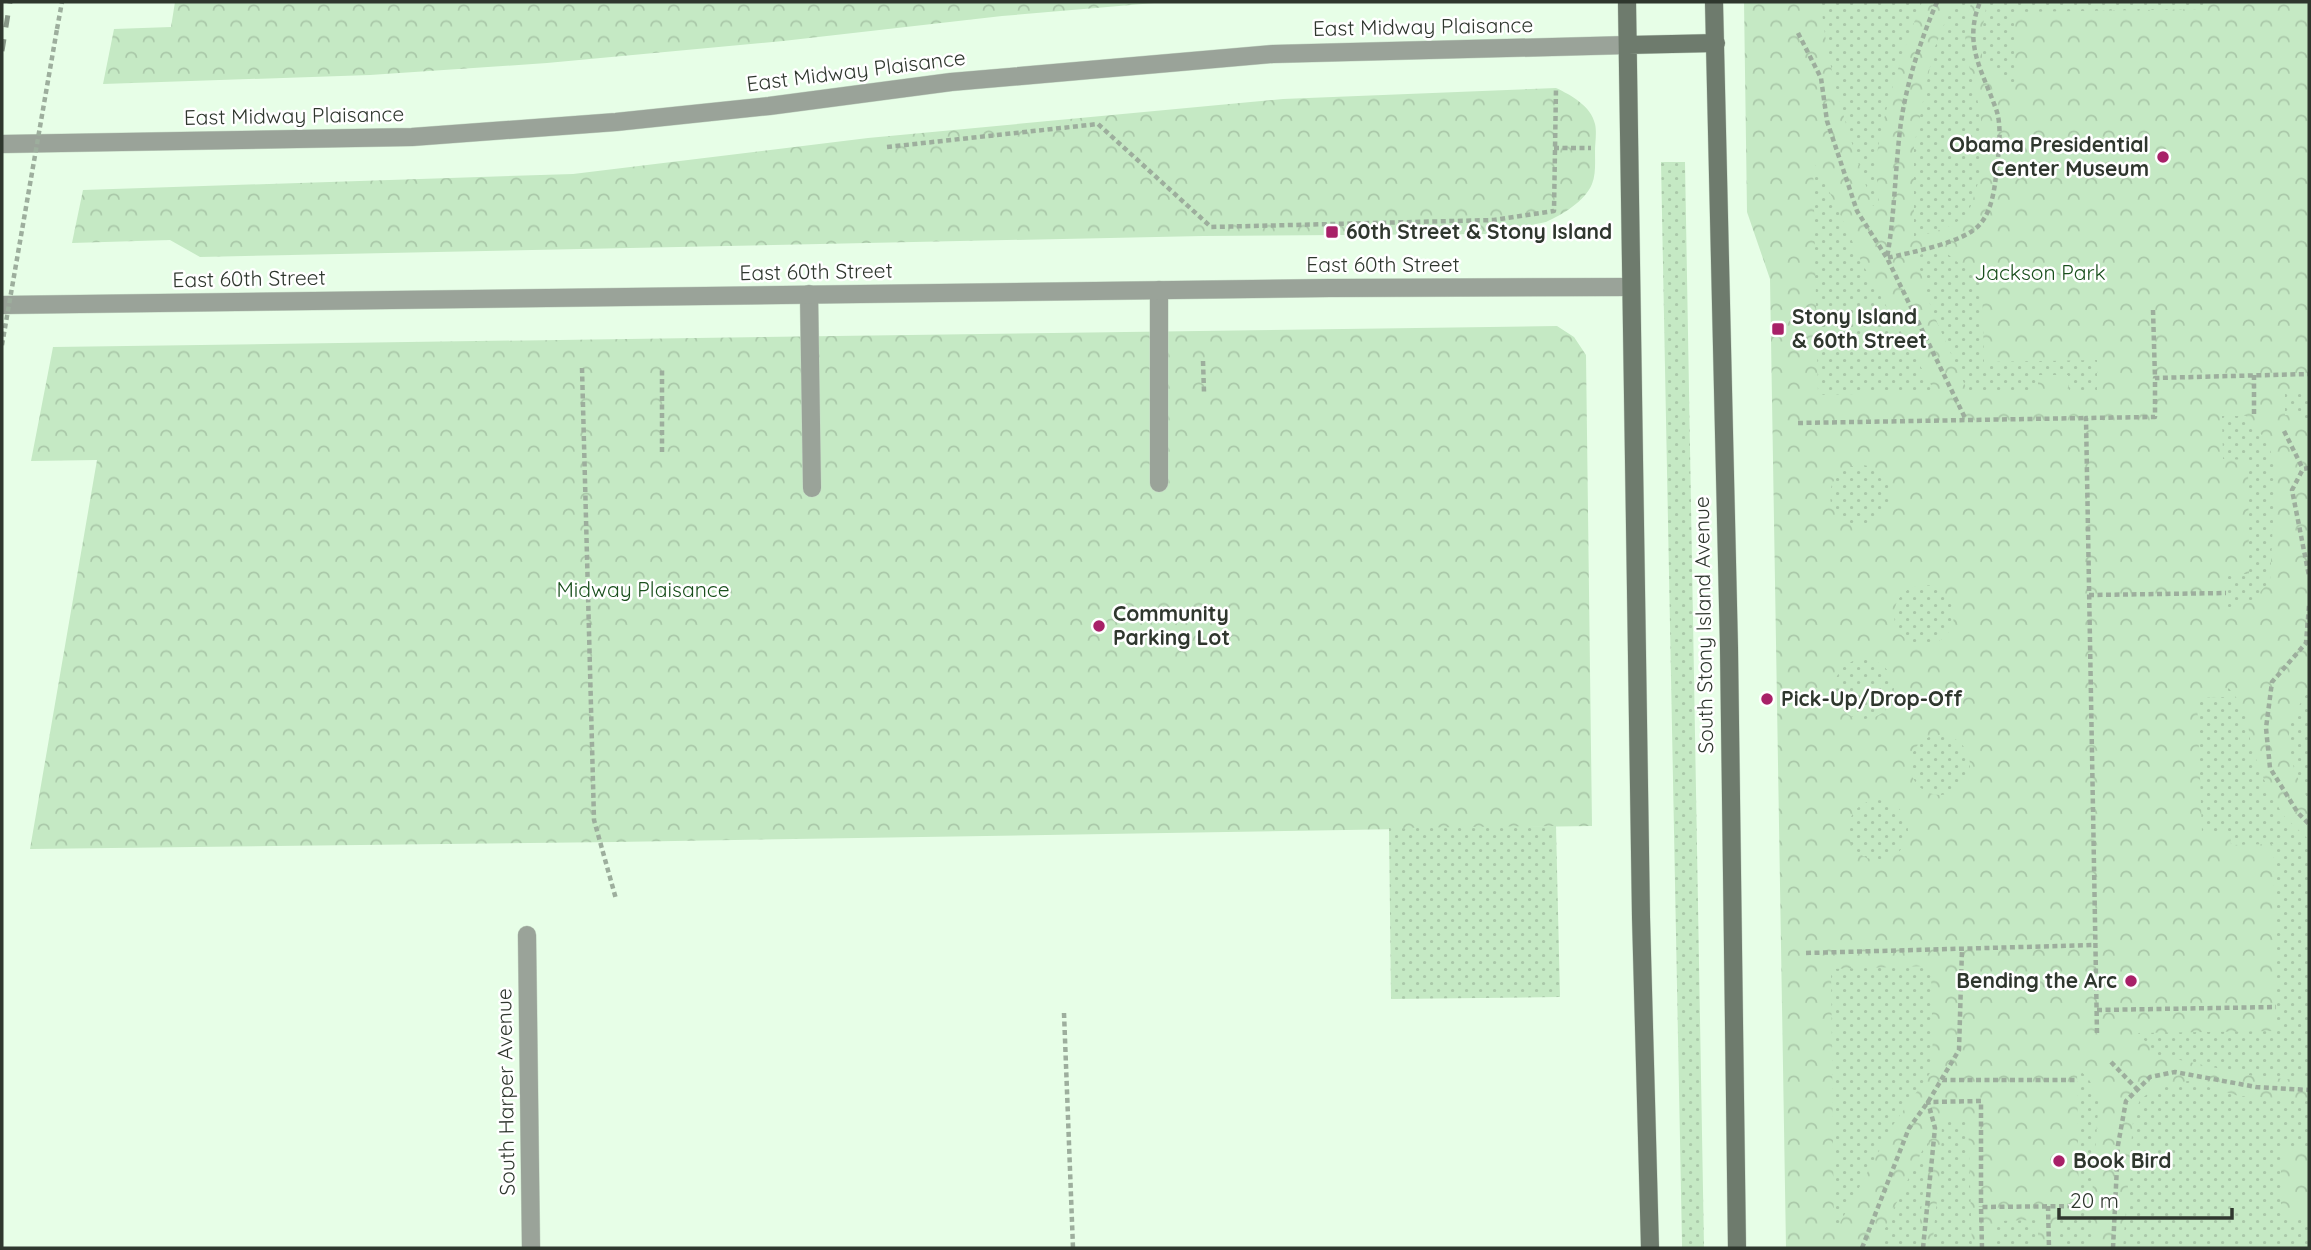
<svg xmlns="http://www.w3.org/2000/svg" width="2311" height="1250" font-family="Quicksand,sans-serif">
	<style>
		.park { fill: url(#park-crowns) }
		.garden { fill: url(#garden-dots) }
		.lines { fill: none; stroke-linecap: round; stroke-linejoin: round }
		.service-casing { stroke: #c6dac6; stroke-width: 19 }
		.minor-casing { stroke: #c6dac6; stroke-width: 19 }
		.tertiary-casing { stroke: #c6dac6; stroke-width: 19 }
		.secondary-casing { stroke: #c6dac6; stroke-width: 19 }
		.path { stroke: #9dae9d; stroke-width: 4.5; stroke-dasharray: 5 3.5; stroke-linecap: butt }
		.service { stroke: #9aa399; stroke-width: 18 }
		.minor { stroke: #9aa399; stroke-width: 18 }
		.tertiary { stroke: #9aa399; stroke-width: 18 }
		.secondary { stroke: #6e7b6d; stroke-width: 18 }
		.rail { stroke: #889888; stroke-width: 5; stroke-dasharray: 12 12; stroke-linecap: butt }
		.path-bridge { stroke: #9dae9d; stroke-width: 4.5; stroke-dasharray: 5 3.5; stroke-linecap: butt }
		.poi-dot { fill: #a82168; stroke: #fff; stroke-width: 2.5 }
		.labels { text-anchor: middle; stroke-width: 5; stroke-linejoin: round; paint-order: stroke }
		.street-label { font-size: 21px; fill: #2f372e; stroke: #fff }
		.poi-label { font-size: 21px; font-weight: bold; fill: #2f372e; stroke: #fff; text-anchor: start }
		.park-label { font-size: 21px; fill: #194f1c; stroke: #fff }
	</style>
	<defs>
		<pattern id="park-crowns" width="20" height="18" patternUnits="userSpaceOnUse" patternTransform="scale(1.75)"><rect width="20" height="18" fill="#c5e9c4"/><path d="M2 6a3 3 0 1 1 6 0M12 15a3 3 0 1 1 6 0" fill="none" stroke="#aac8a9"/></pattern>
		<pattern id="garden-dots" width="8" height="8" patternUnits="userSpaceOnUse" patternTransform="scale(1.75)"><rect width="8" height="8" fill="#c5e9c4"/><path d="M2 2h.1M6 6h.1" fill="none" stroke="#aac8a9" stroke-width="1.8" stroke-linecap="round"/></pattern>
	</defs>
	<rect width="100%" height="100%" fill="#e7fee7"/>
	<!-- park -->
	<path class="park" d="M175 2H1166L1002 16 783 41 547 63 370 75 103 84 114 29 171 27Z
		M1744 2H2309V1248H1786L1770 279 1747 212Z
		M1556 88C1571 95 1591 106 1595 124 1597 132 1595 143 1595 151 1595 162 1596 174 1592 184 1585 201 1562 215 1546 222L1486 234 1203 236 200 257 170 240 72 243 83 190 573 174 868 138 1283 99Z
		M1557 326 1574 337 1586 355 1592 826 615 842 30 849 97 460 31 461 53 347Z"/>
	<!-- garden -->
	<path class="garden" d="M1821 2H1922C1904 47 1885 105 1877 154 1875 169 1878 187 1879 203L1873 206C1850 139 1827 72 1821 2Z
		M1953 2H1972C1956 37 1972 72 1979 107 1984 134 1984 167 1975 193 1973 199 1971 208 1967 213 1955 228 1931 232 1914 238V146L1933 52Z
		M1987 2H2207V9L2014 12 2015 94 1982 60V32Z
		M1813 161 1833 199 1863 265 1935 392 1818 395Z
		M1661 162H1685L1704 1248H1682V1244Z
		M1937 249 1945 252 1982 282 1984 362 2097 360V391L2069 392 2068 375H2038V392H1968L1932 311 1916 256Z
		M2285 392H2309V430L2303 415H2285Z
		M2222 416H2246L2266 440 2276 465 2270 581 2251 602 2226 608 2225 574H2249L2248 460 2223 459Z
		M1830 495a30 30 0 1 1 60 0a30 30 0 1 1-60 0Z
		M1894 615a30 30 0 1 1 60 0a30 30 0 1 1-60 0Z
		M1834 689a30 30 0 1 1 60 0a30 30 0 1 1-60 0Z
		M2227 686 2246 710 2251 746 2267 787 2283 815 2309 840V1078L2300 1080 2258 1077 2157 1055 2138 1033 2276 1031 2273 844 2231 845 2230 832H2202L2197 698 2227 697Z
		M2309 690V801C2295 775 2281 744 2294 715 2298 706 2304 698 2309 690Z
		M1910 765a30 30 0 1 1 60 0a30 30 0 1 1-60 0Z
		M1848 830a30 30 0 1 1 60 0a30 30 0 1 1-60 0Z
		M1556 826 1560 997 1391 999 1389 828Z
		M1931 966 1933 1069 1893 1125 1834 1234 1831 969Z
		M2077 1068 2088 1078 2099 1097 2092 1196 2094 1248H2058L2057 1218H2079Z
		M2188 1081 2239 1096 2309 1100V1148H2281V1216H2309V1248H2123L2133 1122 2140 1099 2159 1087Z
		M1951 1118H1968L1972 1248H1932L1941 1161 1942 1120Z
		M1929 1137 1917 1248H1877L1891 1214Z
		M2038 1220V1248H1995L1994 1221Z"/>
	<g class="lines">
		<defs>
			<path id="service" d="M1159 290V483
				M809 294 812 488"/>
			<path id="minor" d="M2 305 1330 288 1631 287
				M527 935 531 1248"/>
			<path id="tertiary" d="M2 144 412 137 616 122 769 106 951 82 1273 54 1628 45"/>
			<path id="secondary" d="M1627 2 1641 917 1650 1248
				M1714 2 1729 648 1737 1248
				M1628 45 1716 43"/>
		</defs>
		<!-- service casing -->
		<use href="#service" class="service-casing"/>
		<!-- minor casing -->
		<use href="#minor" class="minor-casing"/>
		<!-- tertiary casing -->
		<use href="#tertiary" class="tertiary-casing"/>
		<!-- secondary casing -->
		<use href="#secondary" class="secondary-casing"/>
		<!-- path -->
		<path class="path" d="M1937 2C1921 39 1907 81 1901 122 1895 167 1895 213 1887 258 1911 252 1966 243 1981 223 1993 208 1995 185 1997 167 1999 150 2002 125 1996 109 1982 70 1963 44 1980 2
			M57 29 62 2
			M1798 33 1821 78 1827 121 1857 211 1887 258 1966 420
			M887 147 1098 124 1211 227 1494 220 1554 211 1556 88
			M1554 148H1591
			M2153 310 2155 378
			M1203 361 1204 392
			M582 368 594 820 616 899
			M2254 375V416
			M1798 423 2086 418
			M2284 431 2303 469
			M662 452V367
			M2309 468 2303 469 2292 490 2309 576
			M2089 595 2226 593
			M2309 606 2306 643 2272 682 2266 728 2270 768 2298 813 2309 824
			M1806 953 2095 945
			M2097 1010 2276 1007
			M1064 1013 1073 1248
			M2097 1033 2086 418 2155 417V378L2309 374
			M2111 1062 2136 1088
			M1942 1080H2077
			M2048 1206 2049 1248
			M1862 1248 1909 1128 1928 1102 1959 1050 1962 949
			M1923 1248 1935 1128 1928 1102 1981 1101V1207
			M1982 1248 1981 1207 2079 1206
			M2113 1248 2118 1145 2126 1101 2150 1077 2175 1072 2256 1087 2309 1090"/>
		<!-- service -->
		<use href="#service" class="service"/>
		<!-- minor -->
		<use href="#minor" class="minor"/>
		<!-- tertiary -->
		<use href="#tertiary" class="tertiary"/>
		<!-- secondary -->
		<use href="#secondary" class="secondary"/>
		<!-- rail -->
		<path class="rail" d="M2 51 10 2"/>
		<!-- path-bridge -->
		<path class="path-bridge" d="M2 345 57 29"/>
	</g>
	<!-- markers -->
	<g class="poi-dot">
		<circle cx="2163" cy="157" r="7"/>
		<rect x="1325" y="225" width="14" height="14" rx="3.5"/>
		<rect x="1771" y="322" width="14" height="14" rx="3.5"/>
		<circle cx="1099" cy="626" r="7"/>
		<circle cx="1767" cy="699" r="7"/>
		<circle cx="2131" cy="981" r="7"/>
		<circle cx="2059" cy="1161" r="7"/>
	</g>
	<g class="labels">
		<!-- street labels -->
		<g class="street-label">
			<text transform="translate(1423 27) rotate(-1)" y="7">East Midway Plaisance</text>
			<text transform="translate(856 71) rotate(-7)" y="7">East Midway Plaisance</text>
			<text transform="translate(294 116) rotate(-1)" y="7">East Midway Plaisance</text>
			<text x="1383" y="272">East 60th Street</text>
			<text transform="translate(816 272) rotate(-1)" y="7">East 60th Street</text>
			<text transform="translate(249 279) rotate(-1)" y="7">East 60th Street</text>
			<text transform="translate(1704 625) rotate(-91)" y="7">South Stony Island Avenue</text>
			<text transform="translate(506 1092) rotate(-91)" y="7">South Harper Avenue</text>
		</g>
		<!-- poi labels -->
		<g class="poi-label">
			<text x="2149" y="152" text-anchor="end">Obama Presidential<tspan x="2149" dy="24">Center Museum</tspan></text>
			<text x="1346" y="239">60th Street &amp; Stony Island</text>
			<text x="1792" y="324">Stony Island<tspan x="1792" dy="24">&amp; 60th Street</tspan></text>
			<text x="1113" y="621">Community<tspan x="1113" dy="24">Parking Lot</tspan></text>
			<text x="1781" y="706">Pick-Up/Drop-Off</text>
			<text x="2117" y="988" text-anchor="end">Bending the Arc</text>
			<text x="2073" y="1168">Book Bird</text>
		</g>
		<!-- park labels -->
		<g class="park-label">
			<text x="2040" y="280">Jackson Park</text>
			<text x="643" y="597">Midway Plaisance</text>
		</g>
	</g>
	<!-- border -->
	<rect width="2311" height="1250" fill="none" stroke="#2f372e" stroke-width="7"/>
	<!-- scale -->
	<path d="M2059 1208v10h173v-10" fill="none" stroke="#2f372e" stroke-width="3.5"/>
	<text x="2070" y="1208" font-size="21" fill="#2f372e" stroke="#ffffff" stroke-width="5" paint-order="stroke">20 m</text>
</svg>
